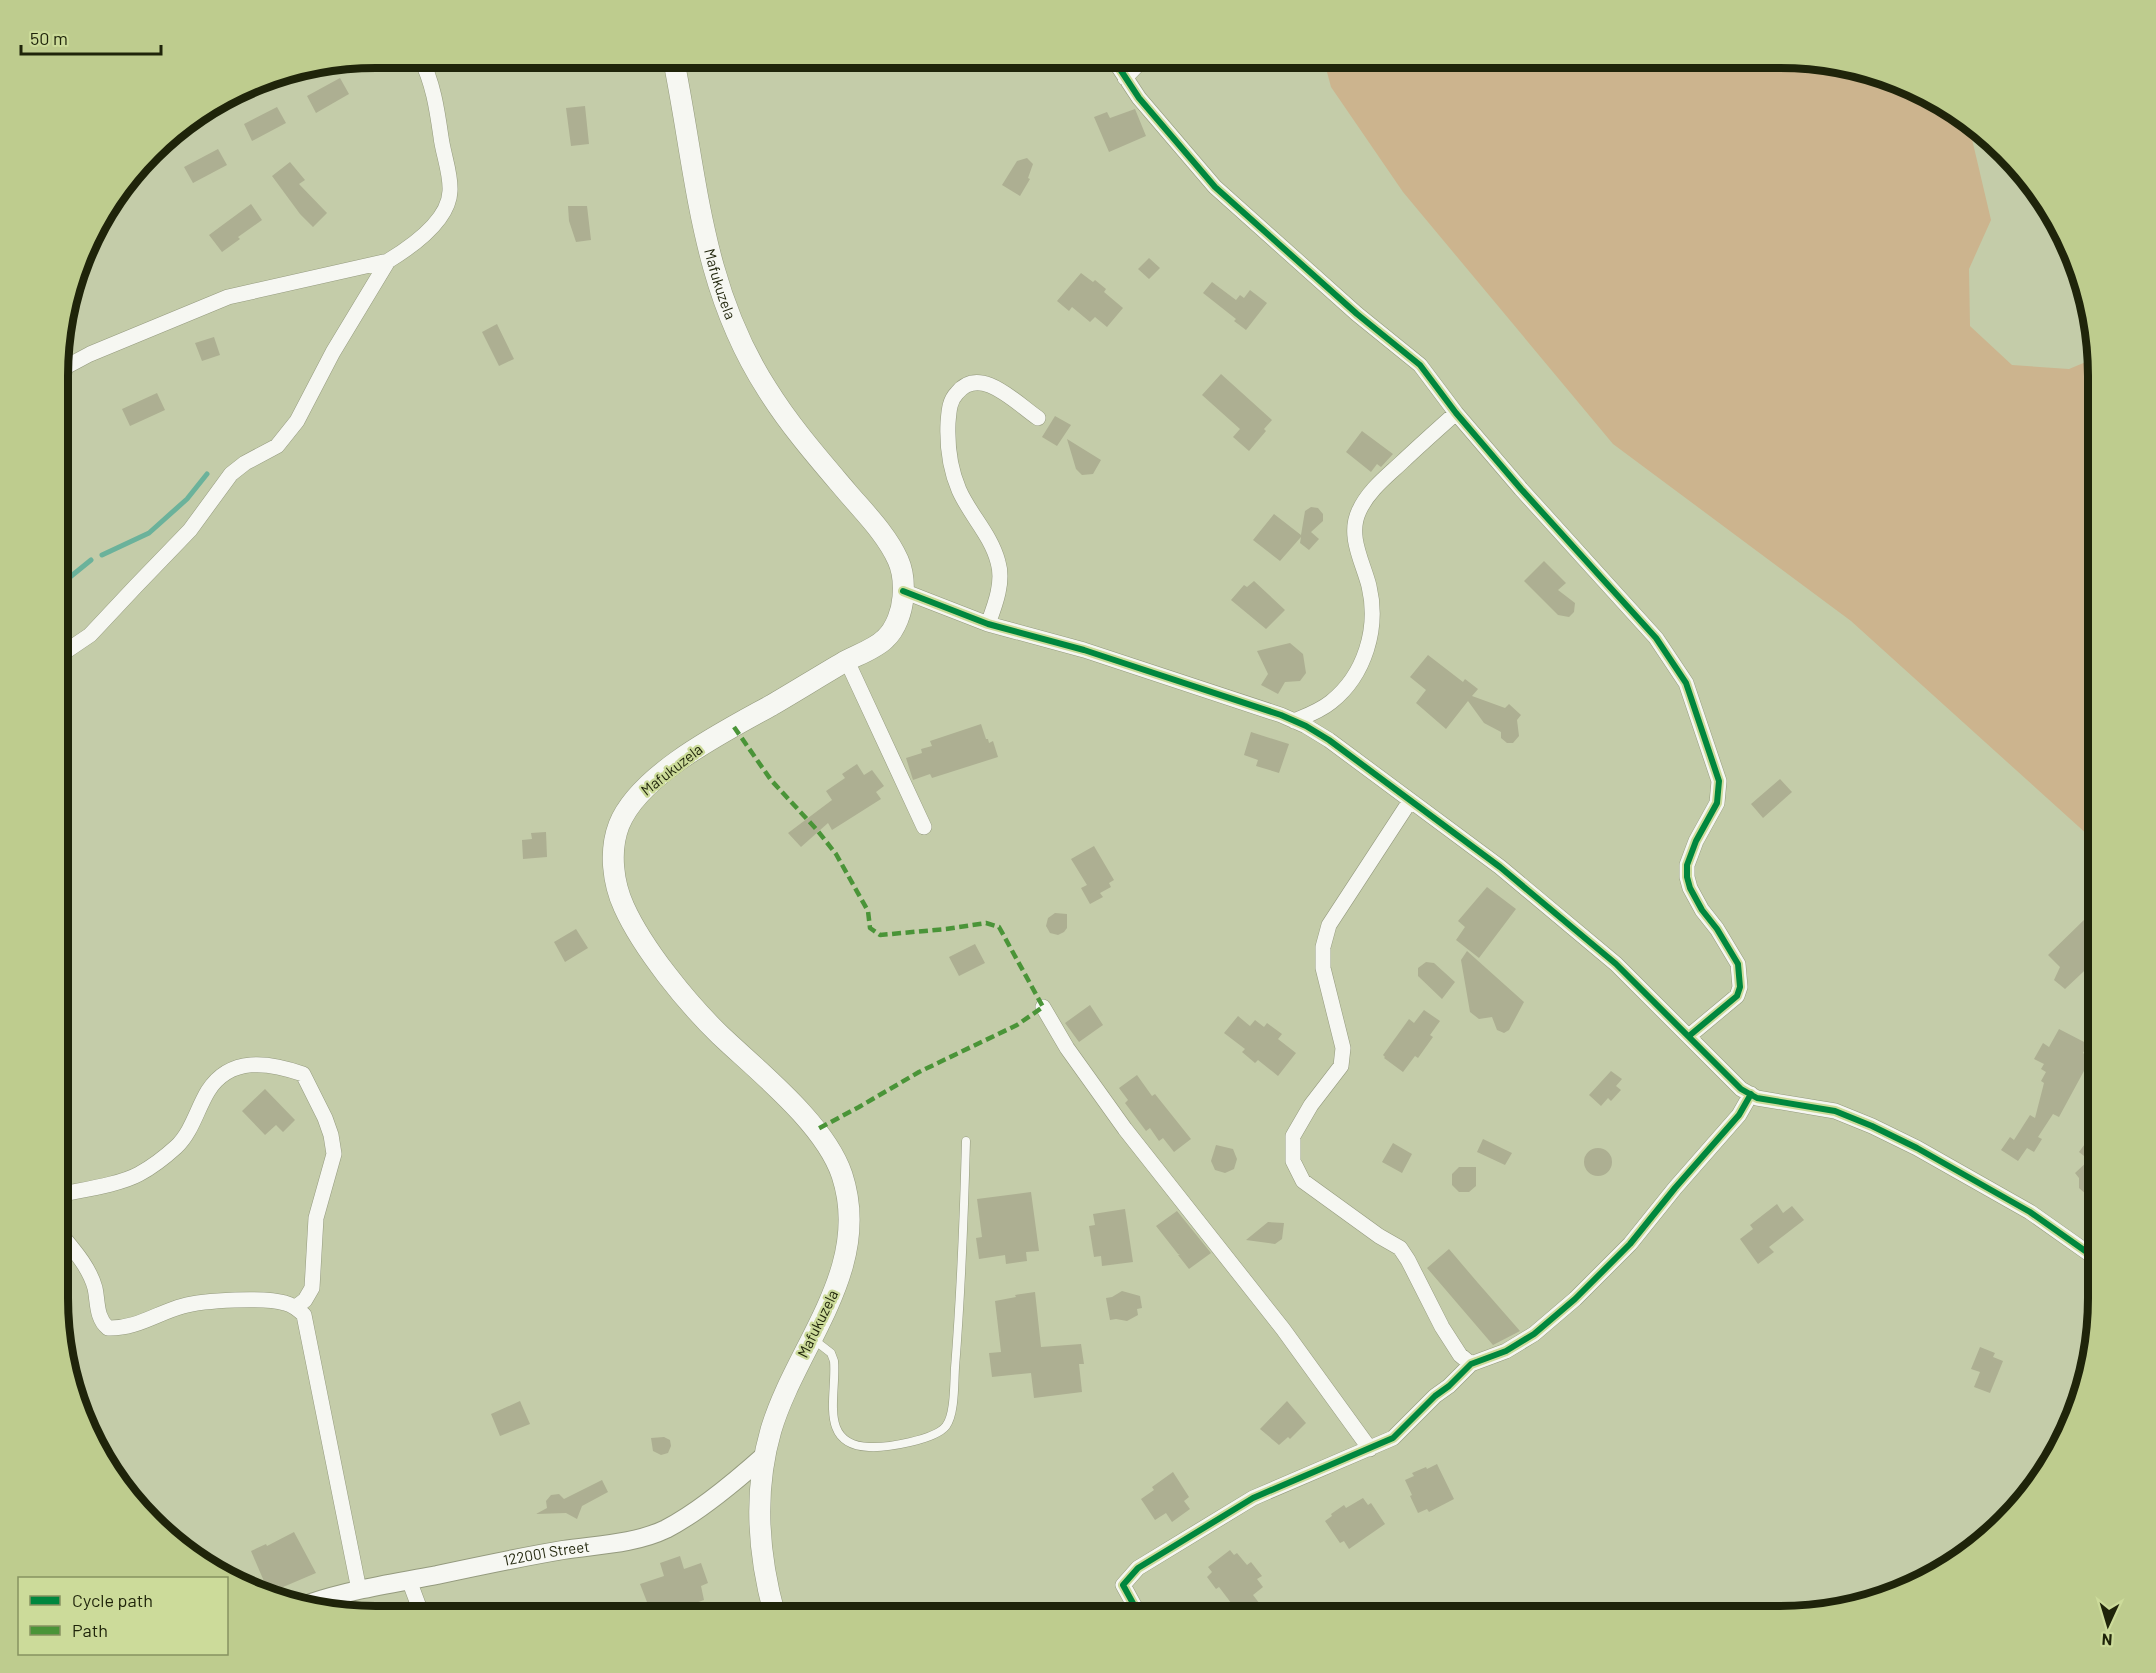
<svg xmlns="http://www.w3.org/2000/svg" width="2156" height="1673" font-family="Barlow,sans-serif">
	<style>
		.green { fill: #ccb48e }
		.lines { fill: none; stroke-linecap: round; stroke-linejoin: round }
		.stream { stroke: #6bb29b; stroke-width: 5 }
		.building { fill: #adaf92 }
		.service-casing { stroke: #949a7e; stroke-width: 9 }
		.minor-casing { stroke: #949a7e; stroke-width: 16 }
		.tertiary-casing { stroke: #949a7e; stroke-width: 20 }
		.secondary-casing { stroke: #949a7e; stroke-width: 22 }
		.service { stroke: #f6f7f2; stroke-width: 8 }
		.minor { stroke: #f6f7f2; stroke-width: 15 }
		.tertiary { stroke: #f6f7f2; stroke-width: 18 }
		.secondary { stroke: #f6f7f2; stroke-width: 21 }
		.quiet { stroke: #4a9438; stroke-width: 4.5; stroke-dasharray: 9 4.5; stroke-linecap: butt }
		.cycleway-casing { stroke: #ccdb9a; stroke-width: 10 }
		.cycleway { stroke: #00873e; stroke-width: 6 }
		.labels { text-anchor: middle; stroke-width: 4.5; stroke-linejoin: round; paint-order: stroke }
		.street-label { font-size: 15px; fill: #1f240a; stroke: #ccdb9a }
		.rim { fill: none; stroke: #1f240a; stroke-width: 8 }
	</style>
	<rect width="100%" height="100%" fill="#c4cca9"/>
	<!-- green -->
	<path class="green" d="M1323 57 1801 58 1903 81 1968 122 1991 220 1969 269 1970 326 2012 365 2069 369 2093 359 2095 355 2099 375V845L1851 621 1613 444 1403 192 1331 87Z"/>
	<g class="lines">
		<!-- stream -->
		<path class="stream" d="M102 555 149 533 187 499 207 474
			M59 586 91 560"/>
	</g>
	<!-- building -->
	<path class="building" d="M340 78 349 94 316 113 307 96Z
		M585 106 589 144 571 146 566 108Z
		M277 107 286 123 252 141 244 124Z
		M1135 109 1146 136 1109 152 1094 117 1107 112 1110 118Z
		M218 149 227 165 193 183 184 167Z
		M1027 158 1033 164 1028 178 1030 179 1020 196 1002 185 1017 161Z
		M290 162 305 180 299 184 327 213 313 227 300 214 272 176Z
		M251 204 262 220 238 237 240 239 222 252 209 235Z
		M568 206H587L591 240 576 242 569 221Z
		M1149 258 1160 268 1149 279 1138 269Z
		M1081 273 1093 282 1095 280 1106 289 1104 292 1123 308 1107 327 1095 317 1090 322 1072 307 1069 311 1057 301Z
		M1212 282 1236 300 1240 295 1244 298 1250 290 1267 303 1246 330 1234 321 1236 319 1203 293Z
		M497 324 514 359 499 366 482 332Z
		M214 337 220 355 202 361 195 343Z
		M1221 374 1272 420 1264 429 1266 431 1249 451 1233 437 1240 429 1202 395Z
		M157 393 165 410 130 426 122 409Z
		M1055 416 1071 425 1057 446 1042 437Z
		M1362 431 1393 454 1381 467 1377 464 1371 472 1346 452Z
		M1067 439 1101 460 1093 474 1082 475 1076 469Z
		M1311 507 1318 508 1323 514V521L1311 532 1319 539 1309 550 1300 543 1301 537 1280 561 1253 540 1274 514 1301 535 1305 511Z
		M1544 561 1566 583 1558 590 1575 603 1574 612 1569 617 1558 615 1524 581Z
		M1254 581 1285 610 1266 629 1231 600 1244 585 1247 587Z
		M1290 643 1303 654 1306 673 1300 681 1285 682 1278 694 1261 685 1268 674 1257 651Z
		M1428 655 1463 682 1465 679 1478 689 1472 696 1505 708 1509 704 1521 715 1517 720 1519 736 1513 743H1507L1501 738V732L1484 723 1468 701 1446 729 1416 703 1426 690 1410 677Z
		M981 724 986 739H988L989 743 993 741 998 757 932 778 930 774 913 780 906 758 922 753 921 749 932 746 930 741Z
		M1251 732 1289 744 1279 773 1256 766 1258 760 1244 755Z
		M857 764 864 775 872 770 884 786 876 792 881 799 832 830 828 823 801 847 788 833 832 800 826 791 845 778 842 774Z
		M1780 779 1792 792 1763 818 1751 804Z
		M546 832 547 857 523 859 522 840 532 839 531 833Z
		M1094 846 1114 880 1109 883 1111 887 1100 893 1103 897 1090 904 1081 888 1087 885 1071 859Z
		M1487 887 1516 909 1479 958 1456 940 1465 927 1458 921Z
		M1055 913 1067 914V928L1064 932 1058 935 1050 933 1046 926 1048 918Z
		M2086 918 2099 931V957L2065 989 2054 980 2060 967 2048 955Z
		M576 929 588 948 565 962 554 942Z
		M975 944 985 963 959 976 949 957Z
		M1467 951 1524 1002 1509 1030 1504 1033 1497 1030 1492 1017 1479 1019 1470 1012 1461 960Z
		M1426 962 1434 963 1455 982 1442 999 1418 976V968Z
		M1090 1005 1103 1025 1079 1042 1065 1023Z
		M1424 1010 1440 1021 1430 1035 1433 1037 1418 1058 1415 1056 1403 1072 1384 1058 1385 1057 1383 1055 1409 1019 1414 1023Z
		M1238 1016 1250 1026 1255 1020 1264 1027 1267 1023 1282 1034 1278 1039 1296 1053 1278 1076 1258 1060 1255 1063 1242 1052 1245 1049 1224 1033Z
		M2059 1029 2088 1044 2083 1053 2091 1058 2059 1117 2053 1114 2038 1137 2042 1139 2034 1152 2027 1148 2018 1161 2001 1150 2010 1137 2014 1140 2030 1115 2035 1118 2044 1083 2041 1081 2046 1072 2041 1069 2044 1064 2034 1059 2043 1043 2049 1047Z
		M1611 1071 1622 1079 1616 1086 1621 1090 1611 1101 1608 1098 1601 1106 1589 1095Z
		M1137 1075 1152 1096 1155 1094 1191 1139 1174 1152 1163 1138 1159 1141 1150 1128 1146 1131 1125 1103 1128 1100 1119 1088Z
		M265 1089 295 1120 283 1132 276 1125 265 1135 242 1111Z
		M2098 1126V1194L2087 1195 2079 1188V1178L2075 1173 2089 1160 2079 1152Z
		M1483 1139 1512 1153 1505 1165 1477 1152Z
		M1393 1143 1412 1154 1402 1173 1382 1162Z
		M1216 1145 1233 1149 1237 1159 1234 1169 1225 1173 1215 1170 1211 1161Z
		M1584 1162a14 14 0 1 1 28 0a14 14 0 1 1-28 0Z
		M1459 1167H1476V1186L1469 1192H1459L1452 1185V1174Z
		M1031 1192 1039 1251 1026 1252 1027 1261 1006 1264 1005 1255 979 1259 976 1238 982 1237 977 1199Z
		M1777 1204 1783 1213 1792 1206 1804 1220 1769 1247 1774 1252 1758 1264 1740 1239 1753 1229 1750 1225Z
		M1125 1209 1133 1262 1102 1266 1101 1256 1094 1257 1089 1226 1095 1225 1093 1214Z
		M1177 1211 1211 1253 1189 1269 1178 1255 1180 1254H1178L1156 1226Z
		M1268 1222 1284 1223 1282 1239 1275 1244 1246 1240Z
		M1449 1249 1478 1283 1520 1331 1493 1345 1427 1268Z
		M1122 1291 1140 1296 1142 1308 1137 1309 1138 1315 1127 1321 1116 1319 1110 1320 1106 1298 1112 1297Z
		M1035 1292 1041 1347 1081 1344 1084 1364H1079L1082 1392 1034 1398 1031 1373 992 1377 989 1353 1001 1352 995 1301 1016 1297 1015 1295Z
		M1980 1347 1995 1353 1993 1357 2003 1361 1990 1393 1974 1387 1980 1372 1971 1369Z
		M520 1401 530 1424 500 1436 491 1414Z
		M1287 1401 1306 1423 1290 1439 1288 1437 1279 1445 1260 1429Z
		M664 1437 670 1440 671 1446 668 1453 661 1455 653 1451 651 1438Z
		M1437 1464 1454 1499 1429 1512 1427 1509 1418 1513 1410 1496 1412 1495 1405 1480 1414 1476 1412 1473 1426 1467 1427 1469Z
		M1173 1472 1189 1497 1184 1501 1190 1509 1172 1522 1166 1513 1155 1520 1141 1499 1154 1490 1152 1487Z
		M602 1480 608 1492 582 1506 577 1519 566 1513 536 1514 547 1508 546 1501 551 1495 559 1494 564 1499Z
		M1363 1498 1368 1505 1371 1503 1385 1524 1349 1549 1344 1541 1340 1543 1325 1521 1332 1516 1331 1514 1344 1505 1346 1508Z
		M294 1532 316 1573 269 1593 251 1551 266 1544 267 1546Z
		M1230 1550 1234 1555 1237 1553 1247 1565 1251 1562 1262 1576 1257 1579 1263 1587 1253 1595 1263 1608 1254 1616H1241L1219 1587 1216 1589 1207 1577 1212 1572 1208 1567Z
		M680 1556 684 1569 701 1563 708 1583 701 1586 704 1600 662 1615H652L640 1584 664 1576 660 1563Z"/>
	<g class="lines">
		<defs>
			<path id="service" d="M813 1339 831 1353 834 1361C837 1395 818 1445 869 1447 886 1448 935 1440 946 1426 955 1414 954 1383 955 1368 961 1292 964 1217 966 1141
				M1775 1614 1776 1616"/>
			<path id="minor" d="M1112 57 1139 98 1215 187 1357 314 1420 365 1456 413 1521 489 1656 638 1686 683 1719 781 1717 803 1696 841 1687 865V877L1690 888 1702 910 1717 929 1738 964 1740 987 1737 996 1689 1036
				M1125 78 1145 57
				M60 370 90 354 228 297 388 261C411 247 449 221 450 191 451 173 443 154 441 137 437 109 433 82 420 57
				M903 591 988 624 1084 650 1281 715 1306 726 1329 740 1500 867 1616 964 1741 1089 1757 1098 1835 1111 1872 1126 1917 1148 2030 1212 2098 1260
				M988 624C995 605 1004 582 998 562 991 535 970 515 959 490 950 469 947 446 948 423 949 412 949 401 957 393 980 364 1016 403 1038 418
				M59 656 90 635 135 587 190 530 231 474 245 463 277 446 297 421 333 352 388 261
				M847 661 924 827
				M1294 721C1306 716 1320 711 1331 702 1365 675 1379 628 1369 586 1363 562 1347 536 1359 511 1368 491 1386 477 1401 463 1419 446 1438 429 1456 413
				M1410 801 1329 925 1323 947V968L1343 1048 1341 1066 1311 1105 1293 1136V1161L1303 1181 1379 1236 1400 1248 1408 1260 1442 1327 1460 1355 1471 1364
				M1043 1007 1067 1048 1125 1129 1283 1329 1370 1449
				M58 1195C80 1190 119 1185 139 1174 152 1167 165 1157 176 1147 192 1132 197 1109 208 1091 230 1056 269 1062 303 1074L325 1118 331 1135 334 1154 316 1218 312 1288 305 1300 296 1307
				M58 1231C72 1248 89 1266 95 1288 98 1302 96 1318 108 1328 136 1329 157 1313 183 1306 204 1300 265 1297 285 1303 293 1305 298 1309 304 1315L359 1590
				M409 1580 422 1615
				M1140 1616 1123 1585 1138 1568 1253 1498 1393 1438 1435 1396 1449 1386 1471 1364 1506 1351 1534 1334 1575 1299 1630 1244 1675 1188 1739 1115 1751 1094"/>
			<g id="tertiary">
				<path id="s1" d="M308 1604C349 1590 394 1583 437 1575 479 1566 521 1557 563 1550 596 1545 635 1544 666 1529 699 1512 737 1480 765 1455"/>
			</g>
			<g id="secondary">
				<path id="s2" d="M673 57C697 174 700 285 767 389 790 426 819 459 847 492 865 513 887 535 898 560 903 571 904 585 903 597 902 611 896 629 885 639 875 649 857 655 844 662 820 676 796 691 772 705 725 731 639 774 619 825 609 851 613 883 624 907 643 949 687 1003 720 1035 759 1072 825 1124 842 1175 873 1269 796 1346 771 1430 753 1492 758 1555 775 1616"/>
			</g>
		</defs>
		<!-- service casing -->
		<use href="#service" class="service-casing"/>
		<!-- minor casing -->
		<use href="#minor" class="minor-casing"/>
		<!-- tertiary casing -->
		<use href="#tertiary" class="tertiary-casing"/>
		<!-- secondary casing -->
		<use href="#secondary" class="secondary-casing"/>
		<!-- service -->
		<use href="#service" class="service"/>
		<!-- minor -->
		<use href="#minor" class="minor"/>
		<!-- tertiary -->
		<use href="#tertiary" class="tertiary"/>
		<!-- secondary -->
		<use href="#secondary" class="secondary"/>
		<!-- quiet -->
		<path class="quiet" d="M734 727 771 780 817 830 836 854 868 911 870 928 880 935 946 929 986 923 999 927 1043 1007 1017 1025 919 1072 859 1107 816 1130"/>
		<defs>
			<path id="cycleway" d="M1112 57 1139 98 1215 187 1357 314 1420 365 1456 413 1521 489 1656 638 1686 683 1719 781 1717 803 1696 841 1687 865V877L1690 888 1702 910 1717 929 1738 964 1740 987 1737 996 1689 1036
				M903 591 988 624 1084 650 1281 715 1306 726 1329 740 1500 867 1616 964 1741 1089 1757 1098 1835 1111 1872 1126 1917 1148 2030 1212 2098 1260
				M1140 1616 1123 1585 1138 1568 1253 1498 1393 1438 1435 1396 1449 1386 1471 1364 1506 1351 1534 1334 1575 1299 1630 1244 1675 1188 1739 1115 1751 1094"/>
		</defs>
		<!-- cycleway casing -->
		<use href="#cycleway" class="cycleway-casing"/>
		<!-- cycleway -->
		<use href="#cycleway" class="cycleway"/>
	</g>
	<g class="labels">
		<!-- street labels -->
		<g class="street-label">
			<text dy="5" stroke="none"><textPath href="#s2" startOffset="232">Mafukuzela</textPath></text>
			<text transform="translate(672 770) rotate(-38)" y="5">Mafukuzela</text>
			<text transform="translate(818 1324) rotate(-64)" y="5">Mafukuzela</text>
			<text dy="5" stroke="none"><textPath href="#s1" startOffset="244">122001 Street</textPath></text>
		</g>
	</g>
	<!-- crop -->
	<path d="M0 0H2156V1673H0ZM376 68H1780A308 308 0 0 1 2088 376V1298A308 308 0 0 1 1780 1606H376A308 308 0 0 1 68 1298V376A308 308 0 0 1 376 68Z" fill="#becc8e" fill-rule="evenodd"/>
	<path class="rim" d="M376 68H1780A308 308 0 0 1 2088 376V1298A308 308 0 0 1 1780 1606H376A308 308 0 0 1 68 1298V376A308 308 0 0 1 376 68Z"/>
	<!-- legend -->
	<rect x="18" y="1577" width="210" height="78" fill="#ccdb9a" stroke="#879260" stroke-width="1.5"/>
	<rect x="30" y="1596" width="30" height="9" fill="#00873e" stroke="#879260" stroke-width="1.5"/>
	<text x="72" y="1607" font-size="18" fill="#1f240a">Cycle path</text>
	<rect x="30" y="1626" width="30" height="9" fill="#4a9438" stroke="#879260" stroke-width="1.5"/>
	<text x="72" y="1637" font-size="18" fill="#1f240a">Path</text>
	<!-- north arrow -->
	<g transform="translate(2108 1625) rotate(184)" stroke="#ccdb9a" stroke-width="4.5" paint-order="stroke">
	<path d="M0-4.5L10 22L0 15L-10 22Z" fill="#1f240a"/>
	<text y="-9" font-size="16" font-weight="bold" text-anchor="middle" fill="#1f240a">N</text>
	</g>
	<!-- scale -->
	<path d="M21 45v9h140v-9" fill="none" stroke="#1f240a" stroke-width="3"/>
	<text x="30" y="45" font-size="18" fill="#1f240a" stroke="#ccdb9a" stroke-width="4.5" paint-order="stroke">50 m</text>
</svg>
